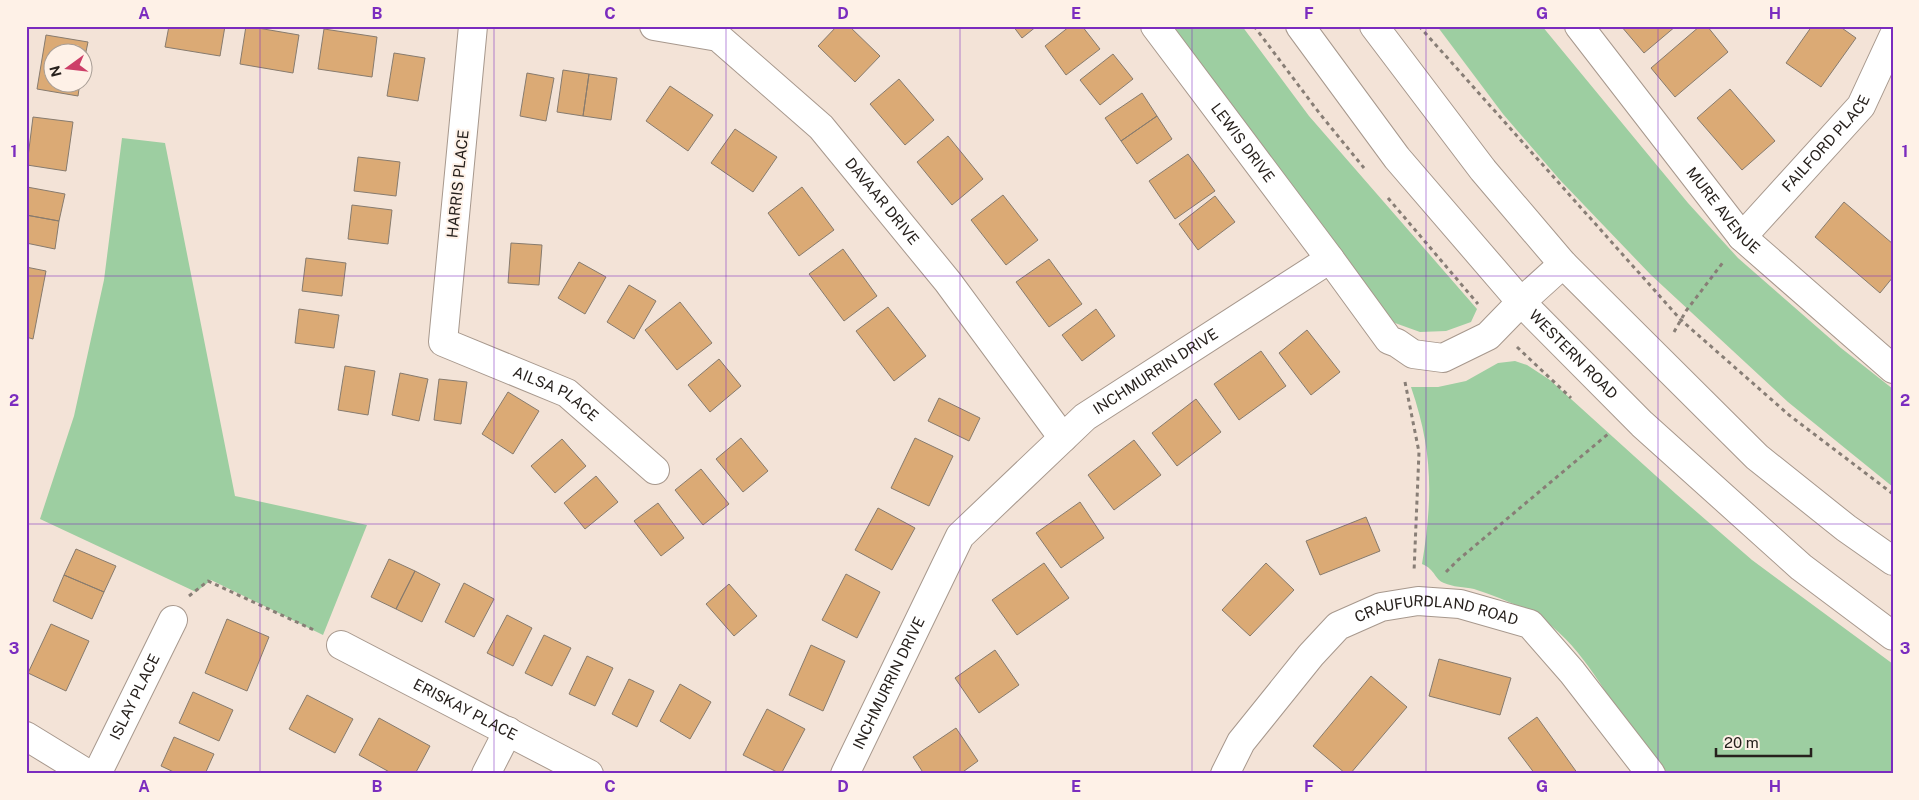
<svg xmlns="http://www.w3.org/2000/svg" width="1919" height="800" font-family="'Public Sans',sans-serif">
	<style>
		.green { fill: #9dcea1 }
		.building { fill: #dbaa75; stroke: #877b6e }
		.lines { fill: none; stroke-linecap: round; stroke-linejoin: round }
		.street-casing { stroke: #a7988d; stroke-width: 30 }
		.secondary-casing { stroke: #a7988d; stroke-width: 30 }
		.path { stroke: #887e76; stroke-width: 3; stroke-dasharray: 4 4; stroke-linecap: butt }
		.street { stroke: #fff; stroke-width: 28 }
		.secondary { stroke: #fff; stroke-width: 28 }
		.grid { fill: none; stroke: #7b2cbf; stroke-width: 1; stroke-opacity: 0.55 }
		.labels { text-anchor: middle; stroke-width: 4; stroke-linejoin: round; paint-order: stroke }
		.street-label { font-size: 15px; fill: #27211d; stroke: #fef1e7 }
		.neatline { fill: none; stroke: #7b2cbf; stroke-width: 2 }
		.grid-label { font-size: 16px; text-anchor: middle; font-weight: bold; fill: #7b2cbf }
	</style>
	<rect width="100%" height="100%" fill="#f3e3d7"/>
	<!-- green -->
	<path class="green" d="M1171 26H1242L1309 116 1477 309 1471 322 1446 331 1420 332 1395 323 1372 296Z
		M1437 26H1542L1688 203 1738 258 1841 348 1893 389V487L1788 402 1651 275 1560 180 1503 114Z
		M122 138 165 143 235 496 367 525 323 635 211 580 196 592 40 519 74 416 104 280Z
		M1515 361 1527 365 1550 380 1676 494 1752 560 1893 664V774H1666C1651 756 1637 738 1624 720 1598 681 1573 634 1530 612 1513 603 1493 595 1474 589 1464 587 1453 587 1444 583 1435 580 1435 569 1422 564 1433 498 1433 451 1411 387H1438L1466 381 1498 363Z"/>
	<!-- building -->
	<path class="building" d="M169 26H225L220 56 165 47Z
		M246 26 299 35 293 73 240 64Z
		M837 26H849L880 56 855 82 818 46Z
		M1013 26H1037L1022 38Z
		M1070 26H1082L1100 49 1066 75 1045 46Z
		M1621 26H1676L1644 53Z
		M1700 26H1707L1728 52 1675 97 1651 68Z
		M1812 26H1839L1856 38 1821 87 1786 63Z
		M324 29 377 37 372 77 318 69Z
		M46 35 88 42 82 71V52H52V82H80L78 96 37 89Z
		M394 53 425 58 418 101 387 96Z
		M1113 54 1133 79 1100 105 1080 80Z
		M563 70 589 74 583 116 557 112Z
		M527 73 554 78 546 121 520 116Z
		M589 74 617 78 611 120 583 116Z
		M899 79 934 120 905 145 870 104Z
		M670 86 713 115 688 151 646 121Z
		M1730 89 1775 141 1742 170 1697 118Z
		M1142 93 1157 116 1121 141 1105 118Z
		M1157 116 1172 139 1137 164 1121 141Z
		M33 117 73 122 66 171 27 165Z
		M735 129 777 157 753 192 711 163Z
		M948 136 983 179 952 205 917 162Z
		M1188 154 1215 191 1175 219 1149 181Z
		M358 157 400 162 396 196 354 191Z
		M27 187 65 194 59 221 26 215Z
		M802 187 834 230 799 256 768 213Z
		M1003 195 1038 240 1006 265 971 220Z
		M1215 196 1235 222 1198 250 1179 224Z
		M1844 202 1893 244V277L1880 293 1815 237Z
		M352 205 392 210 388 244 348 239Z
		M26 215 59 221 55 249 26 243Z
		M511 243 542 245 539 285 508 283Z
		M843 249 877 296 844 321 809 274Z
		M306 258 346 263 342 296 302 291Z
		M1049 259 1082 304 1049 327 1016 282Z
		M579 262 606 277 585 314 558 298Z
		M26 267 46 271 33 339 26 337Z
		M629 285 656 301 634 339 607 322Z
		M680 302 712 343 677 370 645 330Z
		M888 307 926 356 894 381 856 331Z
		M299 309 339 315 334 348 295 343Z
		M1096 309 1115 336 1082 361 1062 335Z
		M1307 330 1340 372 1311 395 1279 353Z
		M1261 351 1286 386 1239 420 1214 384Z
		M719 359 741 386 710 412 688 385Z
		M345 366 375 371 368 415 338 410Z
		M400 373 428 379 419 421 392 415Z
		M439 379 467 382 461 424 434 420Z
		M508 392 539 411 513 454 482 434Z
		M939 398 980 418 969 441 928 421Z
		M1196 399 1221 432 1177 466 1152 433Z
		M741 438 768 471 743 492 716 459Z
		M915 438 953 456 929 506 891 488Z
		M562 439 586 466 555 493 531 466Z
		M1134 440 1161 475 1114 510 1088 475Z
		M701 469 729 504 703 525 675 490Z
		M596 476 618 502 585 529 564 503Z
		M1080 502 1104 538 1061 568 1036 533Z
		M658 503 684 538 661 556 634 521Z
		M878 508 915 528 892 570 855 550Z
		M1366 517 1380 551 1320 575 1306 541Z
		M76 549 116 566 104 592 64 575Z
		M389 559 415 571 396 609 371 597Z
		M1044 563 1069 598 1017 635 992 600Z
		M1266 563 1294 590 1250 636 1222 610Z
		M415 571 440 584 422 622 396 609Z
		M846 574 880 592 857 638 822 620Z
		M64 575 104 592 92 619 53 601Z
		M464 583 494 599 474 637 445 622Z
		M729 584 757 616 734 636 706 604Z
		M507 615 532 628 513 666 487 653Z
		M227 619 269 637 247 691 205 673Z
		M51 624 89 641 66 691 28 673Z
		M544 635 571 648 552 686 525 673Z
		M811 645 845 661 823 711 789 695Z
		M995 650 1019 685 979 713 955 678Z
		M587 656 613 668 595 706 569 694Z
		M1439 659 1511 678 1500 715 1429 696Z
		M1371 676 1407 707 1350 774H1346L1313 746Z
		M629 679 654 691 637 727 612 714Z
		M680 684 711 702 690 739 660 721Z
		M193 692 233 710 219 741 179 723Z
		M307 695 353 719 335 753 289 729Z
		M767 709 805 729 781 774 743 755Z
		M1537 717 1578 774H1535L1508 738Z
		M379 718 430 746 415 774H393L359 755Z
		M956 728 978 761 960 774H924L913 757Z
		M174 737 214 754 205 774H178L161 766Z"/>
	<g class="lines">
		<defs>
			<g id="street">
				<path id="s1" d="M473 26 443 342 567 393 655 470"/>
				<path id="s2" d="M654 26 718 37 821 127 948 282 1063 438"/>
				<path id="s3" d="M1155 26 1330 259"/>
				<path id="s4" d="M1579 26 1742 237 1893 369"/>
				<path id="s5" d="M1742 237 1861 106 1893 37"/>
				<path id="s6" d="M341 645 589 774"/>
				<path d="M26 736 88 774"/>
				<path id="s7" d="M97 774 173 620"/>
				<path d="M486 774 508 731"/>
				<path id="s8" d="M845 774 960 536 1085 417 1330 259 1389 340 1397 343 1413 354 1443 358 1488 336 1521 302 1563 264"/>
				<path id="s9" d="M1225 774 1241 742 1311 655 1338 626 1381 607 1418 601 1460 604 1530 624 1572 672 1651 774"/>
			</g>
			<g id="secondary">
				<path id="s10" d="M1300 26 1397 158 1521 302 1642 424 1801 567 1893 636"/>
				<path d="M1374 26 1483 170 1563 264 1757 457 1846 528 1893 561"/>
			</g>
		</defs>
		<!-- street casing -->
		<use href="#street" class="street-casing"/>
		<!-- secondary casing -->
		<use href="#secondary" class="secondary-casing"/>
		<!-- path -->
		<path class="path" d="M1254 26 1320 114 1364 168
			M1419 26 1681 320 1789 415 1893 494
			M1388 198 1478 304
			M1674 332 1686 311 1724 261
			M1517 347 1571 398
			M1405 382 1419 452 1414 572
			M1446 572 1458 560 1608 434
			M189 596 208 581 316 631"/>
		<!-- street -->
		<use href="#street" class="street"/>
		<!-- secondary -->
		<use href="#secondary" class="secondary"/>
	</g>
	<!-- grid -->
	<path class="grid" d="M260 26V774M494 26V774M726 26V774M960 26V774M1192 26V774M1426 26V774M1658 26V774M26 276H1893M26 524H1893"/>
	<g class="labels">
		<!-- street labels -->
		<g class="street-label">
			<text dy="5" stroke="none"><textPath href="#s3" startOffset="146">LEWIS DRIVE</textPath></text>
			<text dy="5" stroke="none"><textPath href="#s5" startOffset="126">FAILFORD PLACE</textPath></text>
			<text transform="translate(458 184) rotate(-84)" y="5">HARRIS PLACE</text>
			<text dy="5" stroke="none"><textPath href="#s2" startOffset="298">DAVAAR DRIVE</textPath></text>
			<text dy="5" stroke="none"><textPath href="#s4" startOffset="234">MURE AVENUE</textPath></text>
			<text dy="5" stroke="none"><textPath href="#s10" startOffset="428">WESTERN ROAD</textPath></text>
			<text dy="5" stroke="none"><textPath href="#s8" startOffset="521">INCHMURRIN DRIVE</textPath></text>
			<text dy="5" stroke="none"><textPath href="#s1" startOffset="442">AILSA PLACE</textPath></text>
			<text dy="5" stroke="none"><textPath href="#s9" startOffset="290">CRAUFURDLAND ROAD</textPath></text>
			<text dy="5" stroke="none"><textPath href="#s8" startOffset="101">INCHMURRIN DRIVE</textPath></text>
			<text dy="5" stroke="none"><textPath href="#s7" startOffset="86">ISLAY PLACE</textPath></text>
			<text dy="5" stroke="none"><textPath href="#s6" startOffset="140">ERISKAY PLACE</textPath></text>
		</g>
	</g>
	<!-- border -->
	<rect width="1919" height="800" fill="none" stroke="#fef1e7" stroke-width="55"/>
	<!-- north arrow -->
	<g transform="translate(68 68) rotate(255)"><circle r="24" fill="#fef1e7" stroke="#a89e96"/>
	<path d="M0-4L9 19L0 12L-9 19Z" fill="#cd3f68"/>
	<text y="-8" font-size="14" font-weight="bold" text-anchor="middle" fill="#27211d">N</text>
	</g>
	<!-- scale -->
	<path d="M1716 748v8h95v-8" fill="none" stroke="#27211d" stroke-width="2.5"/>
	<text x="1724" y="748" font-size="15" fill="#27211d" stroke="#fef1e7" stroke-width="4" paint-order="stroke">20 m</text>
	<rect x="28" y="28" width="1864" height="744" class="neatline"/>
	<g class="grid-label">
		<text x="144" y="19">A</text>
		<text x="377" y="19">B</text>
		<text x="610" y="19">C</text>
		<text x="843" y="19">D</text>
		<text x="1076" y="19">E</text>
		<text x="1309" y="19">F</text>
		<text x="1542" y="19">G</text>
		<text x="1775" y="19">H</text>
		<text x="14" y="157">1</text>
		<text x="1905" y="157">1</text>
		<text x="14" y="406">2</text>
		<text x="1905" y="406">2</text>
		<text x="14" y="654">3</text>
		<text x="1905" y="654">3</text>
		<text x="144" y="792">A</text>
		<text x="377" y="792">B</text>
		<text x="610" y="792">C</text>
		<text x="843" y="792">D</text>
		<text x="1076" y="792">E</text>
		<text x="1309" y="792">F</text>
		<text x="1542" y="792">G</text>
		<text x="1775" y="792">H</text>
	</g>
</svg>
